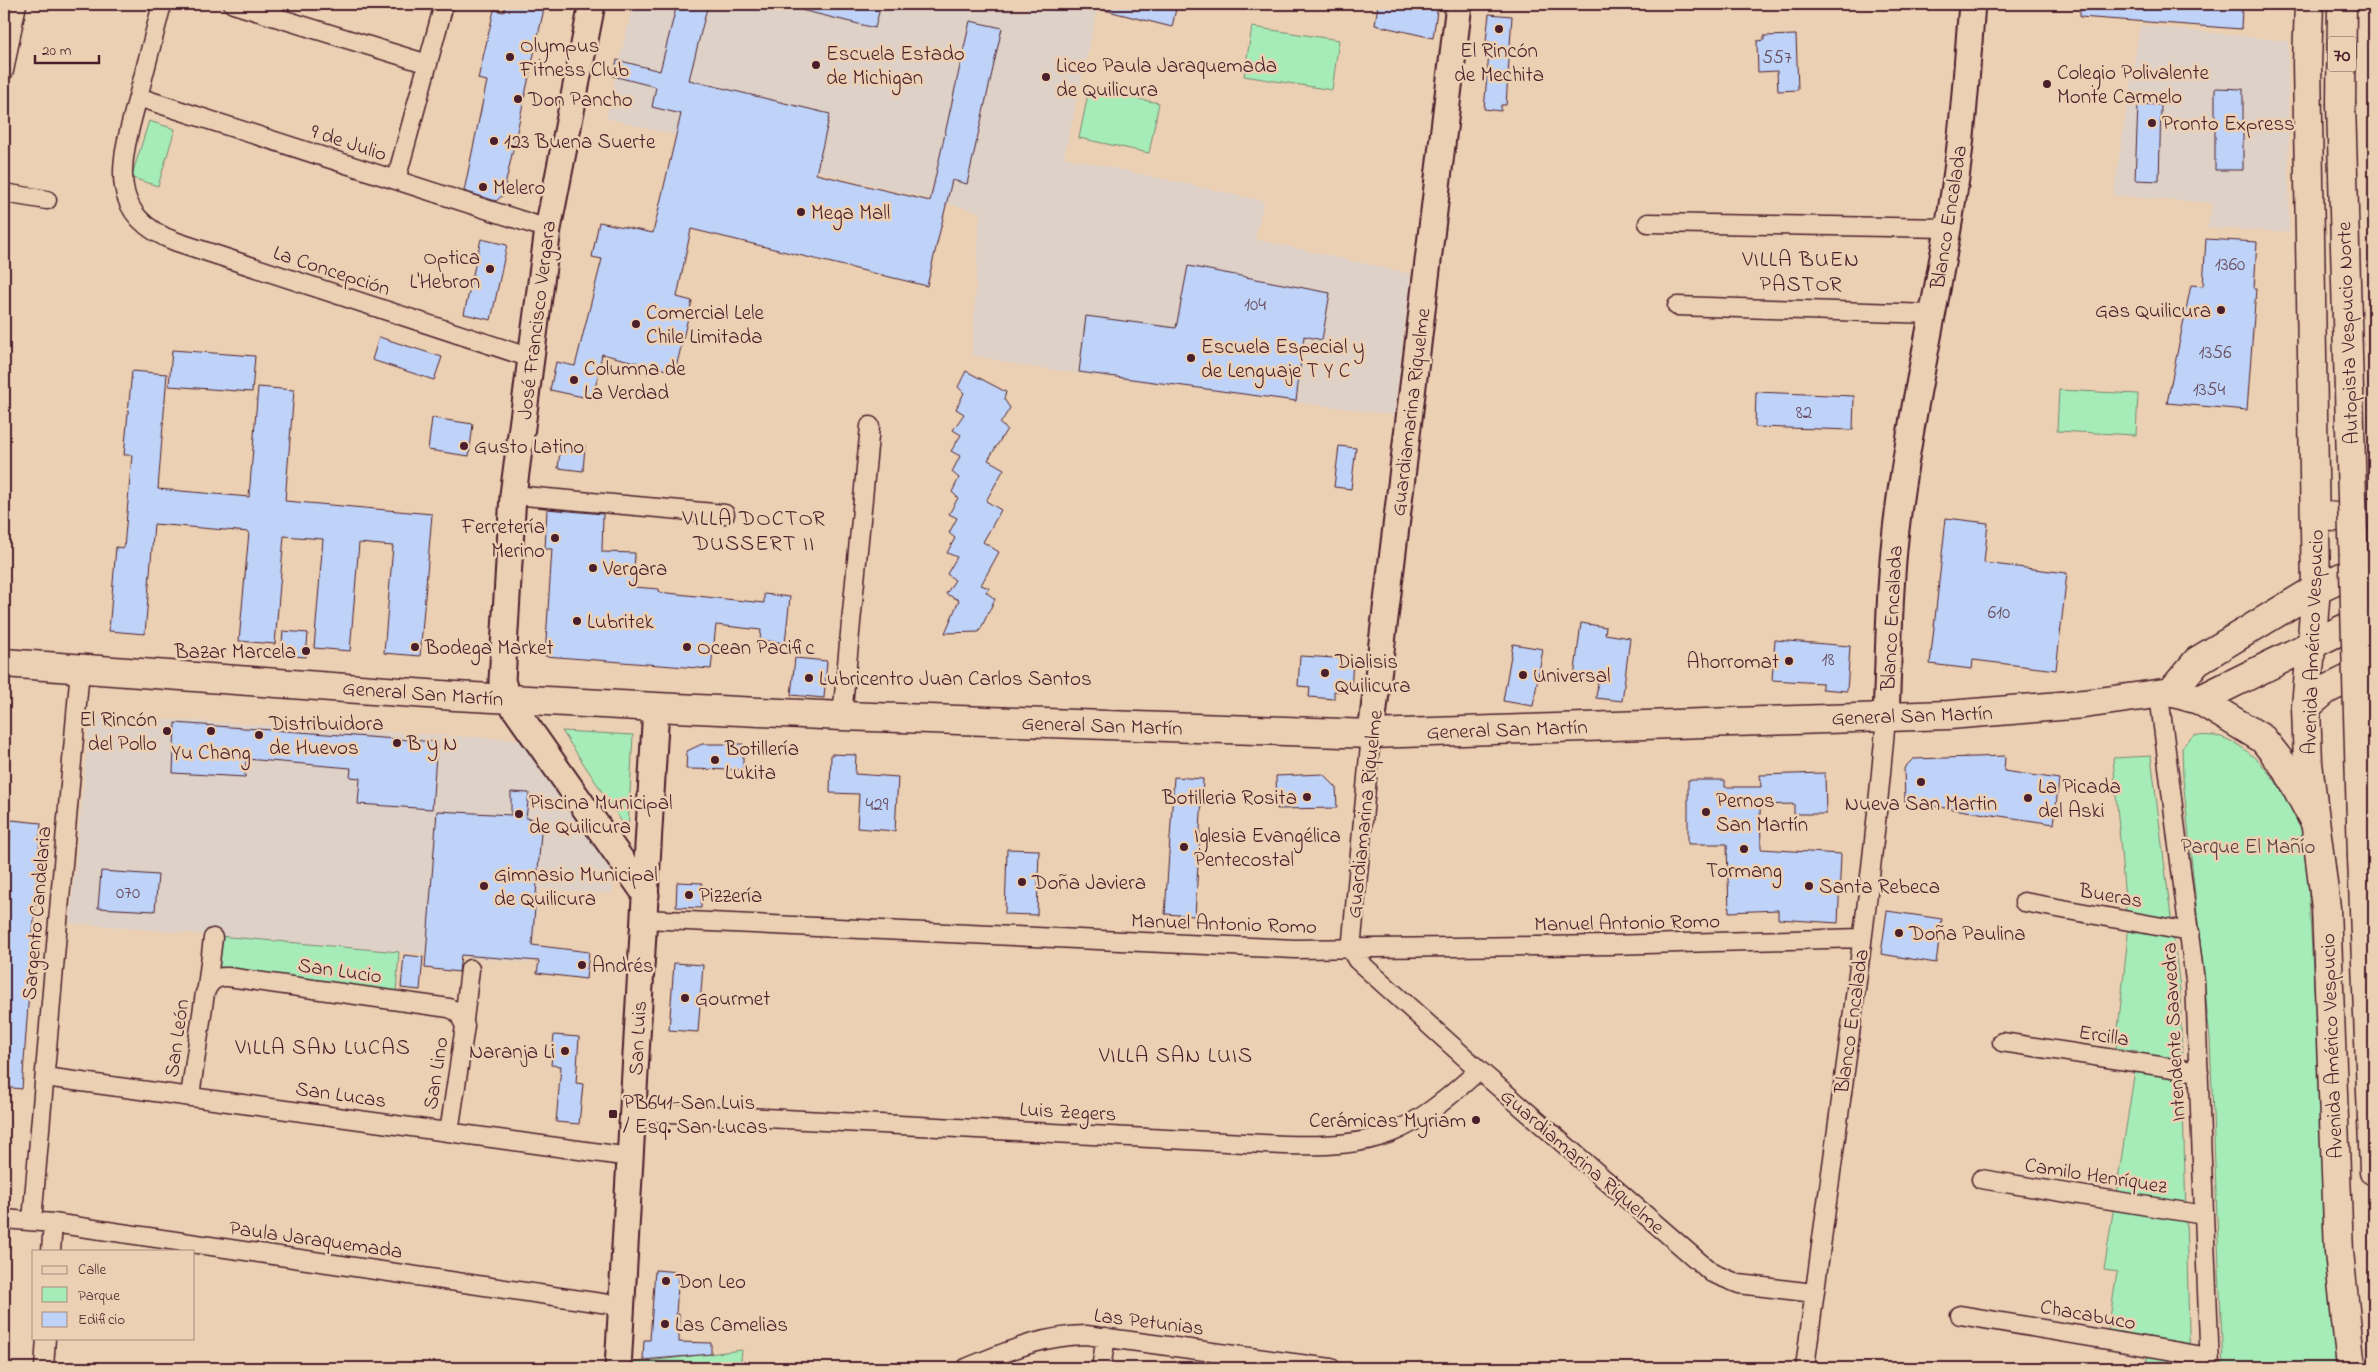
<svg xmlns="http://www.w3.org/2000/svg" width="2378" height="1372" font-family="'Indie Flower',sans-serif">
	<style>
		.built { fill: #ded1c8 }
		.green { fill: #a6ecb8; stroke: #788672 }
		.building { fill: #bfd3f8; stroke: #4a1f2b }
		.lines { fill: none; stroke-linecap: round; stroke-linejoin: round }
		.street-casing { stroke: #4a1f2b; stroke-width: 21 }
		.secondary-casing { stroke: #4a1f2b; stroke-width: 29 }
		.primary-casing { stroke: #4a1f2b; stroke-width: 31 }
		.highway-casing { stroke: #4a1f2b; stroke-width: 31 }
		.street { stroke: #ecd0b3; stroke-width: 18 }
		.secondary { stroke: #ecd0b3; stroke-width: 25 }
		.primary { stroke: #ecd0b3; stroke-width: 28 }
		.highway { stroke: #ecd0b3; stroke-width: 28 }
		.highway-bridge-casing { stroke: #4a1f2b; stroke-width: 31; stroke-linecap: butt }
		.highway-bridge { stroke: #ecd0b3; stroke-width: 28 }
		.poi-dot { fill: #4a1f2b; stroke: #ecd0b3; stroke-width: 2 }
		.labels { text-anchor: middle; stroke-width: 5; stroke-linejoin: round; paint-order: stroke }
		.number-label { font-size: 19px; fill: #674c5e }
		.shield { fill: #ecd0b3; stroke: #7b5454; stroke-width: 1 }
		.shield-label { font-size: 20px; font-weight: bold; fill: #4a1f2b }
		.poi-label { font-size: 21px; fill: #4a1f2b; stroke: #ecd0b3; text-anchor: start }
		.street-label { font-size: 21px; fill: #4a1f2b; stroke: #ecd0b3 }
		.park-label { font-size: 21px; fill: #583e40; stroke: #ecd0b3 }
		.neighbourhood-label { font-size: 22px; letter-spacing: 1px; fill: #4a1f2b; stroke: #ecd0b3 }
	</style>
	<rect width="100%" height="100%" fill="#ecd0b3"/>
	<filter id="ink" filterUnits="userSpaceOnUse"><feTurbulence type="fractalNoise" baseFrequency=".02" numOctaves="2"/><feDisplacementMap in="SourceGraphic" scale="10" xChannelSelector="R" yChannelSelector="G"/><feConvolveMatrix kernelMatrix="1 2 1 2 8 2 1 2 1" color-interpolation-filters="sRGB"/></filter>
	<g filter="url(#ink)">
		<!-- built -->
		<path class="built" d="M633 4H995L1025 12 1028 4H1099L1064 157 1264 201 1255 239 1411 274 1394 415 1024 366 972 355 980 212 606 118Z
			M2140 25 2288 41 2289 232 2207 228 2213 203 2113 196Z
			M90 715 524 740 615 871 612 894 540 889 532 963 70 923Z"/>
		<!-- green -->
		<path class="green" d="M1252 27 1339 40 1332 90 1244 76Z
			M1089 89 1159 103 1149 153 1079 138Z
			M149 121 175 129 158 186 135 179 132 175Z
			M2059 390 2138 394 2136 435 2057 431Z
			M562 731 633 735 628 831Z
			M2194 735C2202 736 2213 735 2221 737 2259 749 2287 796 2305 828L2333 1319 2341 1368H2223L2210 1039 2183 779 2182 747Z
			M2151 756 2180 989 2190 1368H2147L2150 1337 2108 1331 2117 1272 2104 1270 2138 1051 2116 1048 2128 935 2113 758Z
			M218 936 399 952 396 993 219 972 215 968Z
			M742 1350 740 1368H631L632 1363Z"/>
		<!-- building -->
		<path class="building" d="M506 4H545L503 195 496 201 464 191 487 81 478 79 494 10 504 12Z
			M677 4H708L689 80 830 114 816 174 930 201 970 21 1002 28 967 184 952 180 927 286 691 229 677 297 692 301 675 372 602 354 593 399 550 390 556 362 575 366 602 259 592 257 599 222 653 233 681 114 652 107 656 87 613 76 617 60 660 71Z
			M802 4H881L875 28 801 10Z
			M1105 4H1177L1172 27 1104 10Z
			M1378 4H1438L1433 38 1375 25Z
			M2080 4H2179L2242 9 2241 29 2080 17Z
			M1489 14 1512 16 1506 105H1501V111L1484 109 1490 42 1486 41Z
			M1796 35 1798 90 1778 91 1777 71 1758 72 1757 41 1764 40V36Z
			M2215 88 2243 89V170H2215Z
			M2138 104 2161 105 2159 181 2135 180Z
			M481 239 507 245 491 320 464 314Z
			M2206 239 2257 242 2254 289H2256L2247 410 2167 403 2191 285 2203 286Z
			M1188 266 1330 293 1322 340 1304 336 1296 401 1079 372 1086 316 1176 328Z
			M379 337 442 357 434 380 372 360Z
			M172 350 255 356 252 392 169 386Z
			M132 371 167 374 158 489 249 497 258 387 294 390 285 501 432 514 420 656 384 653 393 546 359 543 350 651 314 648 323 539 284 536 275 644 239 641 249 532 154 524 145 634 109 631 116 547 124 548 132 455H124Z
			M966 371 1006 392 1004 399 1010 408 1000 424 1007 429 988 460 1004 469 986 501 1001 510 983 542 999 552 981 585 989 588 986 592 995 599 979 632 945 633 959 600 946 594 955 580 947 574 957 557 947 553 955 538 949 533 957 518 949 514 958 498 952 492 959 478 952 472 960 456 951 451 961 435 953 430 964 414 956 409 964 393 958 387Z
			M1756 392 1854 396 1853 430 1755 427Z
			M432 418 473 424 469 456 428 450Z
			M561 443 585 446 583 471 558 468Z
			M1339 446 1356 448 1351 489 1334 487Z
			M547 509 603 514 602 552 635 553 633 587 659 589 658 592 764 603V594L790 597 785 643 760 640 761 630 716 625 711 669 545 656 552 549H545Z
			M1946 518 1988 523 1984 563 2067 573 2056 670 1973 660 1972 669 1930 664Z
			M1581 623 1606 627 1605 634 1630 638 1622 701 1596 698 1598 682 1574 678Z
			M283 631 308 633 306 657 281 655Z
			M1775 640 1850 646 1847 691 1822 689V683L1772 680Z
			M1513 644 1543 649 1533 706 1503 701Z
			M1300 656 1353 659 1351 692 1334 691V699L1309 697 1310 687 1298 686Z
			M795 658 827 661 824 698 791 695Z
			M175 723 437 742 432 809 358 804 360 778 350 777 351 768 246 759 245 777 173 773Z
			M702 744H743V770L686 769 687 751Z
			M831 754 856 755 855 774 898 777 895 831 857 828 859 794 830 793Z
			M2005 756 2004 771 2059 779 2054 824 1905 802 1904 768 1913 759Z
			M1825 773 1826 814H1794V804L1760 805 1761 849 1841 854 1838 923 1778 919V910L1729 912 1727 844H1688V780H1725V787H1761L1760 775Z
			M1323 774 1336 787 1337 808 1277 809 1276 776Z
			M1174 777 1203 779 1195 916 1165 914Z
			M511 792 529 793 526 818 542 820 532 945 589 952 586 979 537 973 539 961 461 955 459 972 425 968 437 811 511 815Z
			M11 820 41 823 22 1089 4 1087V924Z
			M1007 849 1039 850 1037 915 1005 914Z
			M101 871 158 875 155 911 98 908Z
			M677 882 702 883 701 908 676 907Z
			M1887 911 1942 919 1936 963 1881 954Z
			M404 955 423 957 420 990 401 988Z
			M674 963 703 965 698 1032 669 1030Z
			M554 1035 579 1037 576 1083 583 1084 579 1124 556 1122 561 1066 551 1065Z
			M655 1270 679 1272 676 1314H679V1342L711 1343V1354L643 1360 644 1340H650Z"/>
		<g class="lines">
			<defs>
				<path id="street" d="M162 4C154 35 146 66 138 97 122 157 102 215 177 242L531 358
					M233 4 428 64
					M4 71 17 4
					M138 97 548 229
					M396 180 444 4
					M4 193 47 200
					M1648 223 1948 228
					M1677 306 1932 314
					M513 495 725 514
					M2159 695 2195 981 2210 1368
					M842 716 870 426
					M1371 734 1351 950 1357 960 1479 1070 1712 1273 1739 1284 1814 1293
					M2024 902 2190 932
					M644 919 1295 949 1610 945 1862 938
					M207 987 213 938
					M464 1020 470 969
					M2002 1042 2199 1072
					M45 1077 630 1157
					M190 1096 205 993C209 982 216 976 228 977L449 1008 458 1012 465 1026 449 1132
					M633 1111 1284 1145C1380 1148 1409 1134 1479 1070
					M1981 1179 2204 1215
					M4 1219 53 1223 622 1306
					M32 1221 80 669
					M51 1251 53 1223
					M1960 1315 2209 1357
					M44 1368 46 1338
					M966 1368C1008 1351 1040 1336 1086 1335L1331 1368
					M1101 1368 1106 1337
					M1805 1368C1832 1151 1868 935 1886 717"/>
				<path id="secondary" d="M592 4 548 229 513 495 502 681 508 699 646 895
					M1886 717C1889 649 1889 581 1898 513 1912 403 1939 295 1955 185 1964 125 1967 64 1972 4
					M1371 734 1459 4
					M618 1368 656 707"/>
				<path id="primary" d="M2309 4 2307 63 2316 589 2306 707 2308 763 2326 908 2339 1252 2351 1368
					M2315 514C2337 519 2353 518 2374 511
					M4 663 455 696 656 707 842 716 1371 734 1949 715 2084 704 2171 692 2199 700 2263 739 2288 771 2315 823
					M2171 692 2197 661 2316 589 2374 562
					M2199 700 2374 614
					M2306 707 2326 690 2374 666"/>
				<path id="highway" d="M2341 103 2342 4
					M2362 857 2374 1171"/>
			</defs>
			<!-- street casing -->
			<use href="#street" class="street-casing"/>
			<!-- secondary casing -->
			<use href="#secondary" class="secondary-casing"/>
			<!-- primary casing -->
			<use href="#primary" class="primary-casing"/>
			<!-- highway casing -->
			<use href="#highway" class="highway-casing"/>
			<!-- street -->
			<use href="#street" class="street"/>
			<!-- secondary -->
			<use href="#secondary" class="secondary"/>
			<!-- primary -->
			<use href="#primary" class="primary"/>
			<!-- highway -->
			<use href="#highway" class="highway"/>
			<defs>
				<path id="highway-bridge" d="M2341 103 2362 857"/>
			</defs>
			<!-- highway-bridge casing -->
			<use href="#highway-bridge" class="highway-bridge-casing"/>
			<!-- highway-bridge -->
			<use href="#highway-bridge" class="highway-bridge"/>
		</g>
	</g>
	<!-- markers -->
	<g class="poi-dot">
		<circle cx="1499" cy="29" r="5"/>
		<circle cx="510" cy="57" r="5"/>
		<circle cx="816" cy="65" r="5"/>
		<circle cx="1046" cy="77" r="5"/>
		<circle cx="2047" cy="84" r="5"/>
		<circle cx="518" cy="99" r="5"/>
		<circle cx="2152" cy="123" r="5"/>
		<circle cx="494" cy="141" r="5"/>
		<circle cx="483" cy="187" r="5"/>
		<circle cx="801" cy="212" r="5"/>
		<circle cx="490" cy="269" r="5"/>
		<circle cx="2221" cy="310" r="5"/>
		<circle cx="636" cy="324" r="5"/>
		<circle cx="1191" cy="358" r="5"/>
		<circle cx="574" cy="380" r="5"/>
		<circle cx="464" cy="446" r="5"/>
		<circle cx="555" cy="538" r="5"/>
		<circle cx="593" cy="568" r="5"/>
		<circle cx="577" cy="621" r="5"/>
		<circle cx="415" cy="647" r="5"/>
		<circle cx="687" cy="647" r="5"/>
		<circle cx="306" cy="651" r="5"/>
		<circle cx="1789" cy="661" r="5"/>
		<circle cx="1325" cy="673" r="5"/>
		<circle cx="1523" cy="675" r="5"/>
		<circle cx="809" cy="678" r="5"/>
		<circle cx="167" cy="731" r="5"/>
		<circle cx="211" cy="731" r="5"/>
		<circle cx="259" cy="735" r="5"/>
		<circle cx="397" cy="743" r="5"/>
		<circle cx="715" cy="760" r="5"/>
		<circle cx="1921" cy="782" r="5"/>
		<circle cx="1307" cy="797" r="5"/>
		<circle cx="2028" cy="798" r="5"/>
		<circle cx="1706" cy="812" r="5"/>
		<circle cx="519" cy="814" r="5"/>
		<circle cx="1184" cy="847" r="5"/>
		<circle cx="1744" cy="849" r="5"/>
		<circle cx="1022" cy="882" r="5"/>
		<circle cx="484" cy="886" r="5"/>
		<circle cx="1809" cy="886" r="5"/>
		<circle cx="689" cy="895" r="5"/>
		<circle cx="1899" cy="933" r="5"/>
		<circle cx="582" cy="965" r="5"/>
		<circle cx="685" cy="998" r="5"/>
		<circle cx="565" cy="1051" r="5"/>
		<rect x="608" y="1109" width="10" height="10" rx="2.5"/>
		<circle cx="1476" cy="1120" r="5"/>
		<circle cx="666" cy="1281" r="5"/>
		<circle cx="665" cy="1324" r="5"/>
	</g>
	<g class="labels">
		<!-- number labels -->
		<g class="number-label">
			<text x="1777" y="63">557</text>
			<text x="2230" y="270">1360</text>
			<text x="1255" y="310">104</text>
			<text x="2215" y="358">1356</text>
			<text x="2209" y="395">1354</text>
			<text x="1804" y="418">82</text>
			<text x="1999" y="618">610</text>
			<text x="1828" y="665">18</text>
			<text x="877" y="810">429</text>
			<text x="128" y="898">070</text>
		</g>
		<!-- shield labels -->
		<rect class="shield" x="2328" y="36.5" width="28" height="35" rx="4"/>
		<g class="shield-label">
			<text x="2342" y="61">70</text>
		</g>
		<!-- poi labels -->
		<g class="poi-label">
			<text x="520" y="52">Olympus<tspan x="520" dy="24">Fitness Club</tspan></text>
			<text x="1499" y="57" text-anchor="middle">El Rincón<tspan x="1499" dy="24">de Mechita</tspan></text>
			<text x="826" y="60">Escuela Estado<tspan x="826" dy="24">de Michigan</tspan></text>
			<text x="1056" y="72">Liceo Paula Jaraquemada<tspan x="1056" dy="24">de Quilicura</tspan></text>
			<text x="2057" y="79">Colegio Polivalente<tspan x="2057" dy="24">Monte Carmelo</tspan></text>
			<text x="528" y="106">Don Pancho</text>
			<text x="2162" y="130">Pronto Express</text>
			<text x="504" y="148">123 Buena Suerte</text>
			<text x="493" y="194">Melero</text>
			<text x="811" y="219">Mega Mall</text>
			<text x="480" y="264" text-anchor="end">Optica<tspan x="480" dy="24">L'Hebron</tspan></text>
			<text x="2211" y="317" text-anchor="end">Gas Quilicura</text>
			<text x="646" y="319">Comercial Lele<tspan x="646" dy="24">Chile Limitada</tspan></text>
			<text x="1201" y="353">Escuela Especial y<tspan x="1201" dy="24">de Lenguaje T Y C</tspan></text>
			<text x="584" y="375">Columna de<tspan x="584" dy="24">La Verdad</tspan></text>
			<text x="474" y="453">Gusto Latino</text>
			<text x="545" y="533" text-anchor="end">Ferretería<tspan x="545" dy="24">Merino</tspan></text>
			<text x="603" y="575">Vergara</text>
			<text x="587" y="628">Lubritek</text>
			<text x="425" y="654">Bodega Market</text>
			<text x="697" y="654">Ocean Pacific</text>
			<text x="296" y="658" text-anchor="end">Bazar Marcela</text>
			<text x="1335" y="668">Dialisis<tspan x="1335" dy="24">Quilicura</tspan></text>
			<text x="1779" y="668" text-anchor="end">Ahorromat</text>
			<text x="1533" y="682">Universal</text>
			<text x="819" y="685">Lubricentro Juan Carlos Santos</text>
			<text x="157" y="726" text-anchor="end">El Rincón<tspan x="157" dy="24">del Pollo</tspan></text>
			<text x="269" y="730">Distribuidora<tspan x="269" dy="24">de Huevos</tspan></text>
			<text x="407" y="750">B y N</text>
			<text x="725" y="755">Botillería<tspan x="725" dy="24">Lukita</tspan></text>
			<text x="211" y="759" text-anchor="middle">Yu Chang</text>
			<text x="2038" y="793">La Picada<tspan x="2038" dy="24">del Aski</tspan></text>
			<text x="1297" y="804" text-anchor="end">Botilleria Rosita</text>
			<text x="1716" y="807">Pernos<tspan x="1716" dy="24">San Martín</tspan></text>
			<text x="529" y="809">Piscina Municipal<tspan x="529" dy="24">de Quilicura</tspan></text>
			<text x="1921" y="810" text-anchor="middle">Nueva San Martin</text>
			<text x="1194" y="842">Iglesia Evangélica<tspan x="1194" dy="24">Pentecostal</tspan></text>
			<text x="1744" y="877" text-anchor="middle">Tormang</text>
			<text x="494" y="881">Gimnasio Municipal<tspan x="494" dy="24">de Quilicura</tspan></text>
			<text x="1032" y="889">Doña Javiera</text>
			<text x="1819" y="893">Santa Rebeca</text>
			<text x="699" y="902">Pizzería</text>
			<text x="1909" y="940">Doña Paulina</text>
			<text x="592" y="972">Andrés</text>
			<text x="695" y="1005">Gourmet</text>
			<text x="555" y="1058" text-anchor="end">Naranja Li</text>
			<text x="623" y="1109">PB641-San Luis<tspan x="623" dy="24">/ Esq. San Lucas</tspan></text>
			<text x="1466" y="1127" text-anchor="end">Cerámicas Myriam</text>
			<text x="676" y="1288">Don Leo</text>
			<text x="675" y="1331">Las Camelias</text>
		</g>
		<!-- street labels -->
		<g class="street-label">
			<text transform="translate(349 142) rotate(18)" y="7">9 de Julio</text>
			<text transform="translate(1948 217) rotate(-81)" y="7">Blanco Encalada</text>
			<text transform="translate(332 270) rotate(18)" y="7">La Concepción</text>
			<text transform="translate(536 320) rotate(-83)" y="7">José Francisco Vergara</text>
			<text transform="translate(2347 333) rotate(-92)" y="7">Autopista Vespucio Norte</text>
			<text transform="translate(1410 412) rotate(-83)" y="7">Guardiamarina Riquelme</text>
			<text transform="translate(1891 618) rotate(-87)" y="7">Blanco Encalada</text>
			<text transform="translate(2312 642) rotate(-88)" y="7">Avenida Américo Vespucio</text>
			<text transform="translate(423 693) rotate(4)" y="7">General San Martín</text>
			<text transform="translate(1912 715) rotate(-2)" y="7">General San Martín</text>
			<text transform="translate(1102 725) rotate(2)" y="7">General San Martín</text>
			<text transform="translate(1507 729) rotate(-2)" y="7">General San Martín</text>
			<text transform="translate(1364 814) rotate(-84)" y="7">Guardiamarina Riquelme</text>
			<text transform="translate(2111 895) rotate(10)" y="7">Bueras</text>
			<text transform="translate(36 913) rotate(-85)" y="7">Sargento Candelaria</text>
			<text transform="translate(1627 922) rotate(-1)" y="7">Manuel Antonio Romo</text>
			<text transform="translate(1224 923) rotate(2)" y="7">Manuel Antonio Romo</text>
			<text transform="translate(340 970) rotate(8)" y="7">San Lucio</text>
			<text transform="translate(1851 1021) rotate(-82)" y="7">Blanco Encalada</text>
			<text transform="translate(2173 1032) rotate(-93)" y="7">Intendente Saavedra</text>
			<text transform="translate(2104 1035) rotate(9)" y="7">Ercilla</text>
			<text transform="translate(176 1038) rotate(-82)" y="7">San León</text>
			<text transform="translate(637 1038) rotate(-87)" y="7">San Luis</text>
			<text transform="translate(2331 1046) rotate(-92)" y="7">Avenida Américo Vespucio</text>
			<text transform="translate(435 1073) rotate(-81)" y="7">San Lino</text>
			<text transform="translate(341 1094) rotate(8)" y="7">San Lucas</text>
			<text transform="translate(1068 1111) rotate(3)" y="7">Luis Zegers</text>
			<text transform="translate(1583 1161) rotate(41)" y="7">Guardiamarina Riquelme</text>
			<text transform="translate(2096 1175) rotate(9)" y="7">Camilo Henríquez</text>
			<text transform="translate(316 1239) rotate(8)" y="7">Paula Jaraquemada</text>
			<text transform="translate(2088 1314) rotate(10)" y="7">Chacabuco</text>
			<text transform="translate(1149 1321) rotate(7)" y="7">Las Petunias</text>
		</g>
		<!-- park labels -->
		<g class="park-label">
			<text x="2248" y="853">Parque El Mañío</text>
		</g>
		<!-- neighbourhood labels -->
		<g class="neighbourhood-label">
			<text x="1801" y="266">VILLA BUEN<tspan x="1801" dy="25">PASTOR</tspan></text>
			<text x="754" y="525">VILLA DOCTOR<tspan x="754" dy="25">DUSSERT II</tspan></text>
			<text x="323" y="1054">VILLA SAN LUCAS</text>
			<text x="1176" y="1062">VILLA SAN LUIS</text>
		</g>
	</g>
	<!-- margin -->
	<rect width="2378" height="1372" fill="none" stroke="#ecd0b3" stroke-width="20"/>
	<rect x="10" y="10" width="2358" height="1352" fill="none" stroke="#4a1f2b" stroke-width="2" filter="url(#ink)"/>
	<!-- legend -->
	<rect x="32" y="1250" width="162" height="90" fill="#ecd0b3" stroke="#ab897d"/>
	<rect x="42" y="1266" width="25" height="8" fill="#ecd0b3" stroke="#ab897d"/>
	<text x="78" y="1274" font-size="15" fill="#4a1f2b">Calle</text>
	<rect x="42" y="1287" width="25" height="15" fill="#a6ecb8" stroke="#ab897d"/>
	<text x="78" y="1300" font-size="15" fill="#4a1f2b">Parque</text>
	<rect x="42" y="1312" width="25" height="15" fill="#bfd3f8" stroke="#ab897d"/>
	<text x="78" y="1324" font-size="15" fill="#4a1f2b">Edificio</text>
	<!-- scale -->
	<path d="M35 55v8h64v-8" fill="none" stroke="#4a1f2b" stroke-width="2.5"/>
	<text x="42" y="55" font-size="15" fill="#4a1f2b" stroke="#ecd0b3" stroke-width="4" paint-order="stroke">20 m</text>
</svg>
